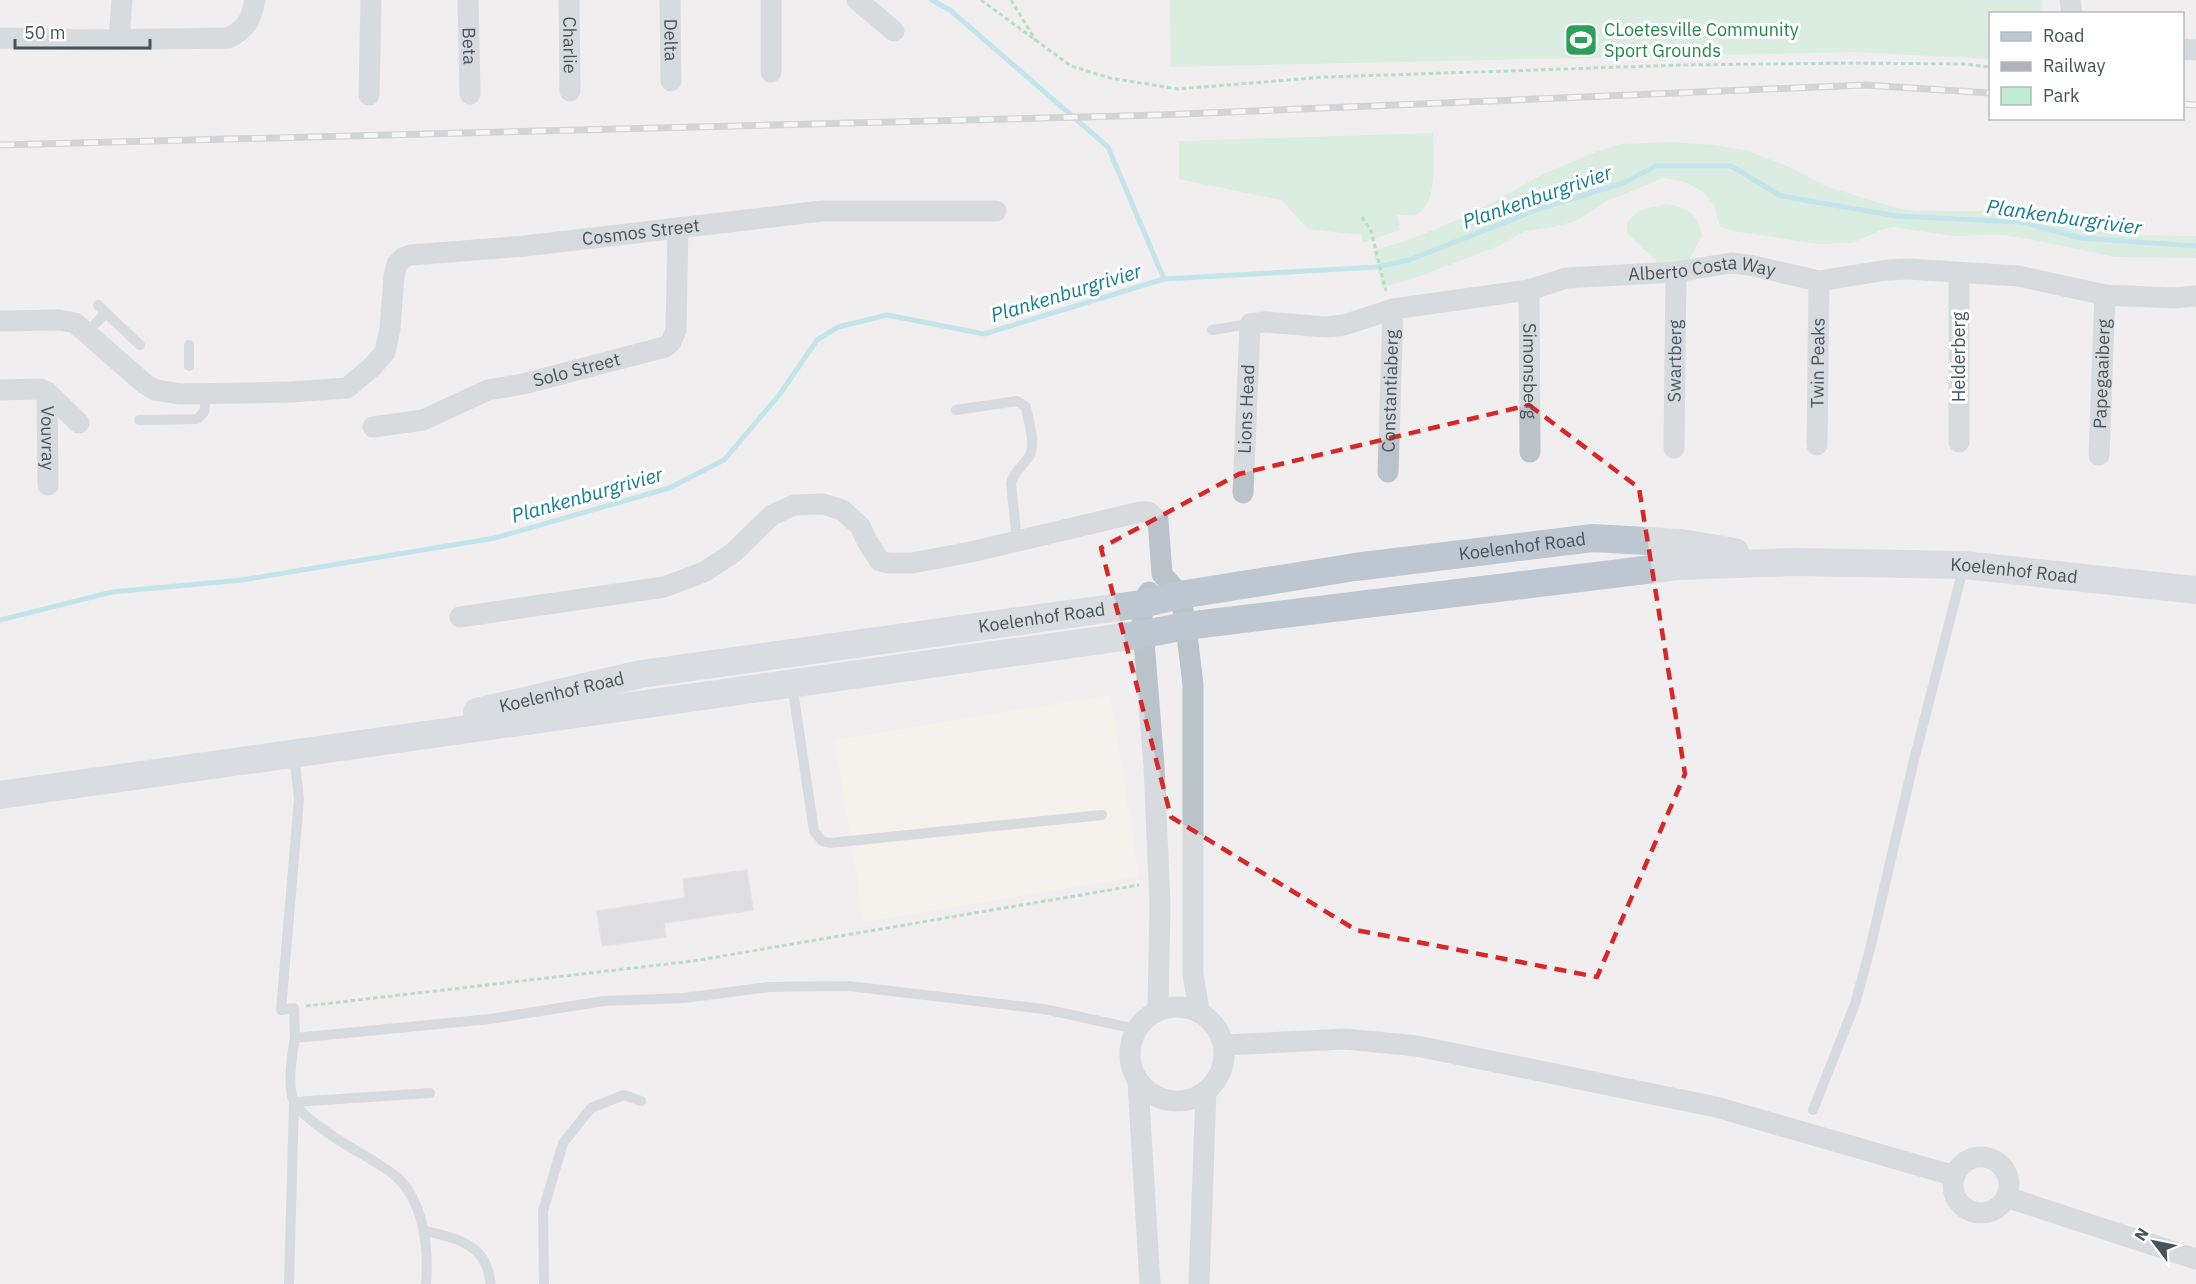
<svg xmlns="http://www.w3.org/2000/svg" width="2196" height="1284" font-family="'IBM Plex Sans',sans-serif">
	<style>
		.commercial { fill: #faf4e8 }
		.green { fill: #beecce }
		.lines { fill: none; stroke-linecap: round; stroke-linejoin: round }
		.stream { stroke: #8ed7e6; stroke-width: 5 }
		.building { fill: #c8cbd0; stroke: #d2d4d9; stroke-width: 1.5 }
		.path { stroke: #79c79d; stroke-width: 3; stroke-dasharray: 4.5 3; stroke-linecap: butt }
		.service { stroke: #bac3ca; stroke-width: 10 }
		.minor { stroke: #bac3ca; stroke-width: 21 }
		.secondary { stroke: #bcc7d1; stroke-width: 28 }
		.rail-casing { stroke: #b0b3b8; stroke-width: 7 }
		.rail { stroke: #fff; stroke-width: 4.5; stroke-dasharray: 14; stroke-linecap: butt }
		.marked { fill: none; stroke: #d62828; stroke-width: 4.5; stroke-dasharray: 12 8; stroke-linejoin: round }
		.labels { text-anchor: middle; stroke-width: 6; stroke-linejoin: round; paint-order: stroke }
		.leisure-label { font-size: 18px; fill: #27864d; stroke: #fff; text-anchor: start }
		.street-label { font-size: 18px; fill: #47525a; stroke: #fff }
		.water-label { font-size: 20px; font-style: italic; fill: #157c91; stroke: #fff }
	</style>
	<rect width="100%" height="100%" fill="#f0eeee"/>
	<!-- commercial -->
	<path class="commercial" d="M1110 695 1139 876 864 922 835 740Z"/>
	<!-- green -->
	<path class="green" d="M1170 0H2042V13L1990 14V59L1854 52 1171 67Z
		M1433 133C1434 152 1438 207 1416 215 1411 216 1402 215 1397 215L1400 230 1362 243V235L1308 229 1281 200 1179 179V141Z
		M1671 142 1715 145 1745 150 1787 166 1825 186 1896 208 1918 211H2005L2024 213 2119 235 2196 236V258L2115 257 2030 239 2002 235 1952 236 1893 227 1881 230 1852 243 1819 244 1733 231 1720 227 1714 205 1703 192 1686 182 1663 178 1607 201 1578 220 1554 227 1526 231 1498 246 1426 274 1382 288 1373 251 1414 238 1474 213 1543 174 1598 151 1621 144Z
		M1666 204C1690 208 1697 214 1702 236L1687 263 1657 264 1655 259 1627 233V222L1638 211Z"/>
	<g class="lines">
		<!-- stream -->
		<path class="stream" d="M932 0 950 10 1108 147 1164 279
			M0 620 112 592 242 580 495 538 669 488 724 460 780 394 817 340 838 327 887 315 984 334 1164 279 1377 267 1409 260 1539 209 1623 183 1656 166H1731L1781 196 1897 216 2021 222 2081 238 2196 246"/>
	</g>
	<!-- building -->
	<path class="building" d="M747 870 753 910 664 923 666 937 602 946 597 911 685 898 683 879Z"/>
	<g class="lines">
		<!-- path -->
		<path class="path" d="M981 0 1071 66 1110 78 1178 89 1325 77 1684 65 1850 63 1964 64 1990 67
			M1011 0 1036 41
			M1362 217 1371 231 1386 291
			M306 1006 693 961 1139 885"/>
		<!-- service -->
		<path class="service" d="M106 313 140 345
			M1212 330 1250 324
			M87 332 106 313 98 305
			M189 345V366
			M956 410 1017 401 1026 407C1028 420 1036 442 1030 455 1024 465 1014 471 1011 483L1017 541
			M139 420 197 419 204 412 207 393
			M792 684 814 831 822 841 830 843 1102 815
			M294 755 299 799 281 1010 294 1008 295 1038
			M1813 1110 1855 1004 1870 949 1913 764 1964 565
			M425 1231C447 1236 476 1241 486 1265 489 1271 489 1278 491 1284
			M289 1284 294 1102 430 1093
			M426 1284C429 1249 424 1198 393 1174 370 1157 343 1145 320 1127 312 1121 298 1111 294 1102 287 1086 292 1054 295 1038L490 1019 604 1001 684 998 769 987 849 986 1044 1009 1136 1029
			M544 1284 543 1211 563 1143 591 1108 624 1095 641 1101"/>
		<!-- minor -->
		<g class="minor">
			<path id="s1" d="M468 0 470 94"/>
			<path id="s2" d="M569 0 570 91"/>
			<path id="s3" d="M670 0 671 81"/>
			<path d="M771 0V72"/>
			<path d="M857 0 894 31"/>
			<path d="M2070 0 2072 14"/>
			<path d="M0 38 97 40 228 38C247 29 251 20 255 0"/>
			<path d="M119 39 122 0"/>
			<path d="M2182 49 2196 50"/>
			<path d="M369 95 371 0"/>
			<path id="s4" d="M1529 290 1530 452"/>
			<path id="s5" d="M0 321 59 320 75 323 145 384 155 390 181 394 291 392 347 388 372 367 385 352 390 329 394 276 397 264 404 257 411 255 525 246 822 211H996"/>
			<path d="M0 390 40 389 47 392 79 423"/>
			<path id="s6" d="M47 392 48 485"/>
			<path id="s7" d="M373 427 423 420 488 390 523 384 665 347 671 342 676 330 678 229"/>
			<path d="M1959 442V273"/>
			<path id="s8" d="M1817 445 1819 281"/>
			<path id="s9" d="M1674 448 1676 272"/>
			<path id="s10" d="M2099 455 2105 295"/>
			<path id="s11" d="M1388 472 1393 309"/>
			<path id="s12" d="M1243 493 1250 324 1265 322 1326 327 1344 325 1393 309 1529 290 1566 278 1676 272 1731 263 1749 265 1819 281 1887 270 1908 269 2018 276 2105 295 2174 298 2196 296"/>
			<path d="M1149 592 1141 604 1154 766 1160 904 1158 1010"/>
			<path d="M460 617 664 587 704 572 733 553 772 515 794 505 823 504 842 510 860 526 867 541 880 561 889 563H912L971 552 1140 512H1148L1158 520 1162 574 1180 595 1186 626 1193 685V974L1199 1011"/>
			<circle cx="1177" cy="1054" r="47"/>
			<path d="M1224 1045 1345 1039 1417 1046 1716 1107 1955 1176"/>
			<path d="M1138 1083 1150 1284"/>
			<circle cx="1981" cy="1185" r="28"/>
			<path d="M2006 1197 2196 1259"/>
			<path d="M1199 1284 1206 1091"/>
		</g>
		<!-- secondary -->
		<g class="secondary">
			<path id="s13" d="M477 712 641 674 1141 604 1180 595 1355 567 1593 538 1681 543 1735 552"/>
			<path id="s14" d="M0 795 1144 634 1186 626 1678 566 1795 562 1964 565 2196 590"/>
		</g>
		<defs>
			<path id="rail" d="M2182 104 2196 105
				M0 145 1159 115 1865 85 1990 93"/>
		</defs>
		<!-- rail casing -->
		<use href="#rail" class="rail-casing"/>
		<!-- rail -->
		<use href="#rail" class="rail"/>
	</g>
	<!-- marked area -->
	<path d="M0 0H2196V1284H0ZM1529 405 1639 488 1685 774 1597 977 1356 930 1171 817 1101 548 1239 474Z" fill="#f0eeee" fill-opacity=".55" fill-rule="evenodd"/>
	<path class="marked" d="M1529 405 1639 488 1685 774 1597 977 1356 930 1171 817 1101 548 1239 474Z"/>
	<!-- icons -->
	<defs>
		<symbol id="stadium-square" viewBox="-11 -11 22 22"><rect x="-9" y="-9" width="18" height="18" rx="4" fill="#2e9e5b" stroke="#fff"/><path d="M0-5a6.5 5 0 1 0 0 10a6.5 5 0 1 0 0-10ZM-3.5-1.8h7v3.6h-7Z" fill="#fff"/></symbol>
	</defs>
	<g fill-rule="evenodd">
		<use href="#stadium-square" x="1562" y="21" width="38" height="38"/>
	</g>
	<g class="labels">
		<!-- leisure labels -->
		<g class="leisure-label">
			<text x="1604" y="36">CLoetesville Community<tspan x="1604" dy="21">Sport Grounds</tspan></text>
		</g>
		<!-- street labels -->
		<g class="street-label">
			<text dy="6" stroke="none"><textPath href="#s3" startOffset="40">Delta</textPath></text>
			<text dy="6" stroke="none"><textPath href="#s2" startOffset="45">Charlie</textPath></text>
			<text dy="6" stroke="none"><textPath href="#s1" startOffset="46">Beta</textPath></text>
			<text dy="6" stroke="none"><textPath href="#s5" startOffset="762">Cosmos Street</textPath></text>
			<text dy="6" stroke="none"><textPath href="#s12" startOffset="628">Alberto Costa Way</textPath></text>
			<text transform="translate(1959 357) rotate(-90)" y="6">Helderberg</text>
			<text dy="6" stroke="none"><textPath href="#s9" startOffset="87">Swartberg</textPath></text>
			<text dy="6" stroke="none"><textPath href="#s8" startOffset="82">Twin Peaks</textPath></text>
			<text dy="6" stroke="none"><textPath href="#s7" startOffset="213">Solo Street</textPath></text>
			<text dy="6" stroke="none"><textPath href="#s4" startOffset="81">Simonsberg</textPath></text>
			<text dy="6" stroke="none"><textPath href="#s10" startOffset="81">Papegaaiberg</textPath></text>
			<text dy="6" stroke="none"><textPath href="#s11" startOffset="81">Constantiaberg</textPath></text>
			<text dy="6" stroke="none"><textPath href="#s12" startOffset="84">Lions Head</textPath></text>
			<text dy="6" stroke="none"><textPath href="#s6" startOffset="46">Vouvray</textPath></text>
			<text dy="6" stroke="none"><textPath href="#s13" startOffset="1059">Koelenhof Road</textPath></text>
			<text dy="6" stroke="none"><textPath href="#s14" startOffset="2030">Koelenhof Road</textPath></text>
			<text dy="6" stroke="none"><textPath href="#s13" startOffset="573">Koelenhof Road</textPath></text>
			<text dy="6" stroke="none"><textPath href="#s13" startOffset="87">Koelenhof Road</textPath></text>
		</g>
		<!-- water labels -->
		<g class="water-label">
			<text transform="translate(1537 197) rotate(-19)" y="7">Plankenburgrivier</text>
			<text transform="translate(2064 217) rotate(8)" y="7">Plankenburgrivier</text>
			<text transform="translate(1066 293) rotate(-17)" y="7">Plankenburgrivier</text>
			<text transform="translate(587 495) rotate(-16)" y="7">Plankenburgrivier</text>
		</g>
	</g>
	<!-- legend -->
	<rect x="1989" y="12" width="195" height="108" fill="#ffffff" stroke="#b5babd" stroke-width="1.5"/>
	<rect x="2001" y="32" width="30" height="9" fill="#bcc7d1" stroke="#b5babd" stroke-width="1.5"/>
	<text x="2043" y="42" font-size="18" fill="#47525a">Road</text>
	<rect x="2001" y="62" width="30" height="9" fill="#b0b3b8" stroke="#b5babd" stroke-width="1.5"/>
	<text x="2043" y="72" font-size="18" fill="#47525a">Railway</text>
	<rect x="2001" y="87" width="30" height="18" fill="#beecce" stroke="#b5babd" stroke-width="1.5"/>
	<text x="2043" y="102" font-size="18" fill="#47525a">Park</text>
	<!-- north arrow -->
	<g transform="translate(2154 1242) rotate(302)" stroke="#ffffff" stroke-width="4.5" paint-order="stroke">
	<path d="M0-4.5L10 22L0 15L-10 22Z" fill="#47525a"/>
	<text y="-9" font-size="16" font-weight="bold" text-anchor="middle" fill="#47525a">N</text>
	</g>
	<!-- scale -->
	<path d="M15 39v9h135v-9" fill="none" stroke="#47525a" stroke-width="3"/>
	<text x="24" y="39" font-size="18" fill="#47525a" stroke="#ffffff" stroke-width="4.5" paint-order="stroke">50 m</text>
</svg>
